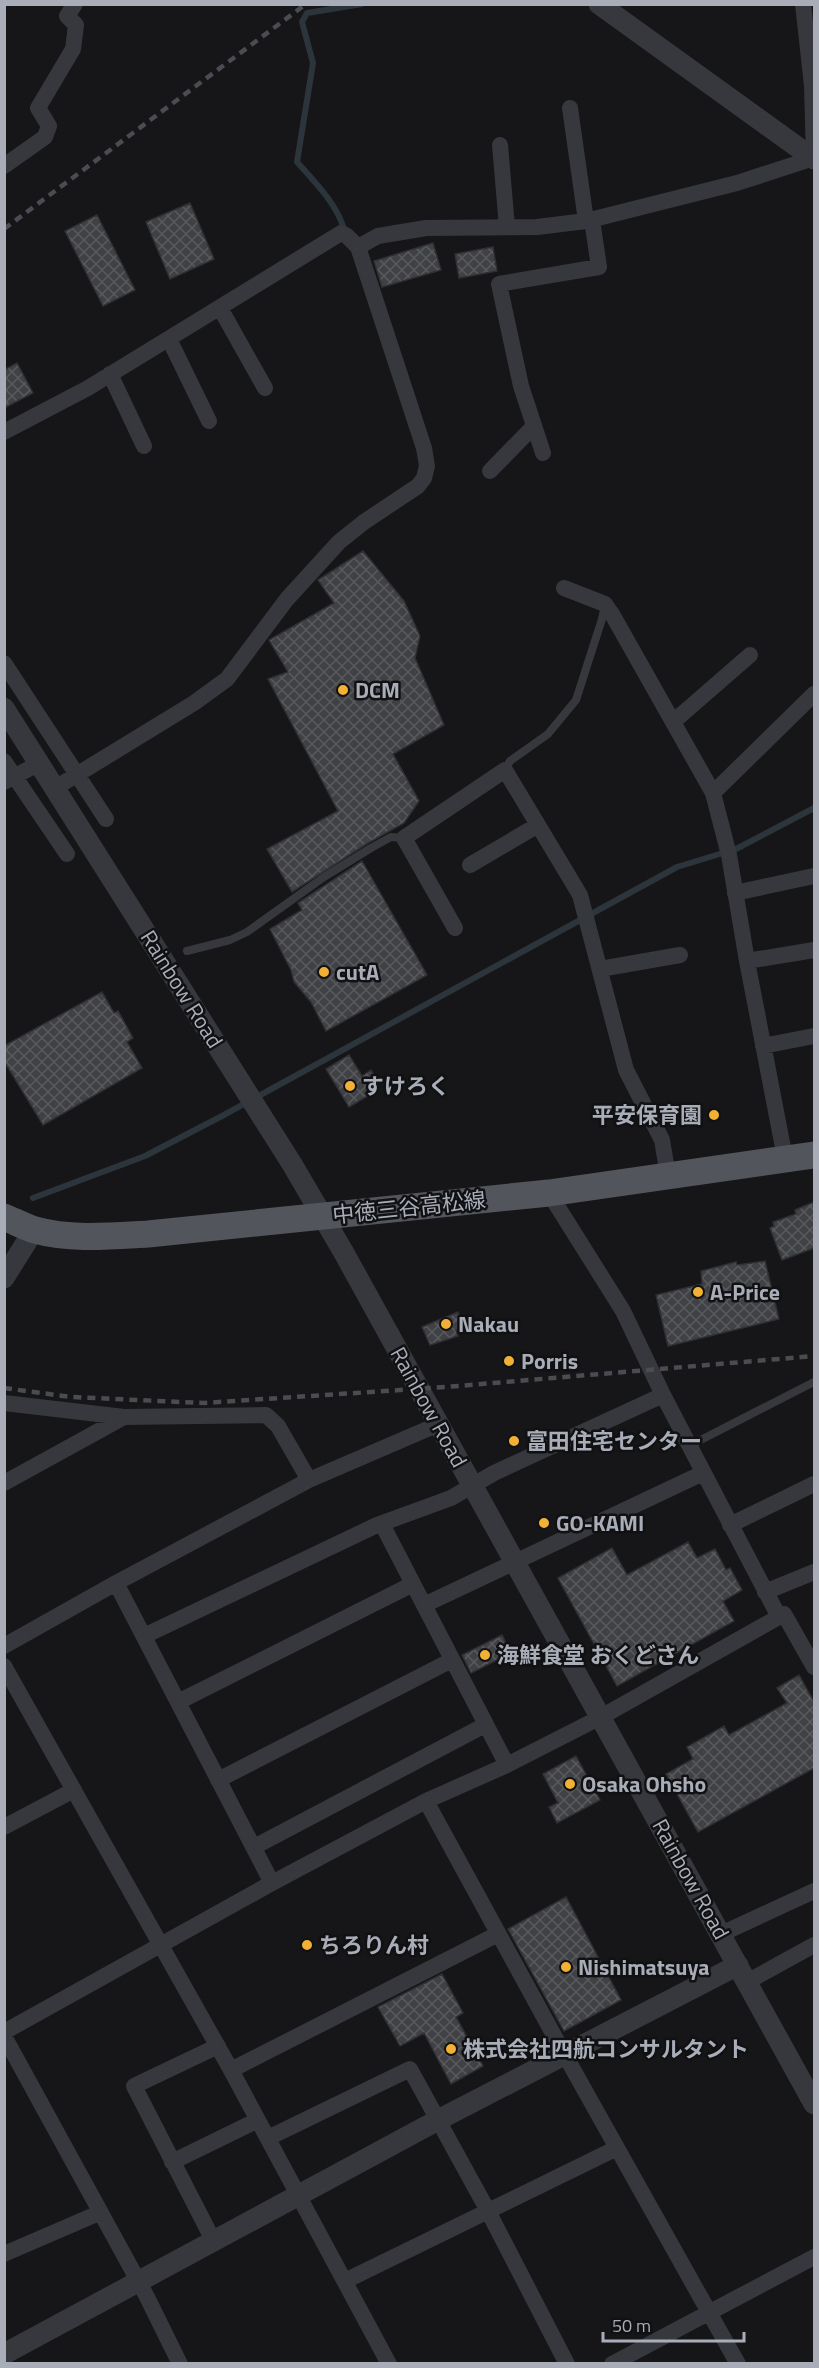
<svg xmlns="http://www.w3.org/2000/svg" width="819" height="2368" font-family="'Titillium Web','Noto Sans JP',sans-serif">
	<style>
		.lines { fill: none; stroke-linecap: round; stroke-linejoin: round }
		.stream { stroke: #2c353c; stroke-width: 6 }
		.building { fill: url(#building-cross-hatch); stroke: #303034; stroke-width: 1.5 }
		.service { stroke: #37383d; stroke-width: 8 }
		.minor { stroke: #37383d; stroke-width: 16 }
		.tertiary { stroke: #37383d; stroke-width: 21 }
		.primary { stroke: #53555c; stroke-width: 27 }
		.rail { stroke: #4a4c52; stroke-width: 4.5; stroke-dasharray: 8 6; stroke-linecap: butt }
		.poi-dot { fill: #f2b134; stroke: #111113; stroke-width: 2 }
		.labels { text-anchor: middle; stroke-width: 5; stroke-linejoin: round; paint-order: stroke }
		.poi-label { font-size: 22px; font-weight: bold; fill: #a8adb8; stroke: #111113; text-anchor: start }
		.street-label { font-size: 22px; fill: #a8adb8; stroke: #111113 }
	</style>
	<defs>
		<pattern id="building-cross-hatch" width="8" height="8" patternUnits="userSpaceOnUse" patternTransform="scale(1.5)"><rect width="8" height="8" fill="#404145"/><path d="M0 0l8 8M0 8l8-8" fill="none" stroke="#595a5e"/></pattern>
	</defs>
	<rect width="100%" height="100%" fill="#161618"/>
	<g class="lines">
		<!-- stream -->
		<path class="stream" d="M344 229C336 203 315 182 297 162L313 63 302 22 307 13 362 4
			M33 1198 145 1156 222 1116 677 867 736 849 814 808"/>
	</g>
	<!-- building -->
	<path class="building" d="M190 203 214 259 170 279 146 222Z
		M97 215 135 290 103 306 65 231Z
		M433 243 441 270 382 287 374 261Z
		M493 247 497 271 459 278 455 254Z
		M17 363 33 393 4 408V370Z
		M363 551 404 601 420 636 415 658 444 725 393 754 419 801 404 823 368 843 292 892 267 849 338 811 268 679 288 672 269 640 334 603 318 580Z
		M362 861 427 975 326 1031 311 1002 294 982 291 970 270 929 302 910 298 903Z
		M102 992 114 1013 118 1011 133 1038 127 1042 142 1068 43 1125 4 1061V1046Z
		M349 1055 362 1076 371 1070 379 1083 373 1087 376 1091 349 1107 326 1069Z
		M814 1202V1248L782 1260 770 1228 774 1226 773 1222 796 1214 795 1210Z
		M765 1261 779 1319 668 1346 656 1295 702 1284 701 1271 736 1262 737 1265Z
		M458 1312 465 1328 456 1330 458 1336 430 1345 422 1327Z
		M688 1542 697 1558 715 1549 726 1570 730 1568 742 1590 723 1601 734 1621 617 1686 558 1578 612 1548 627 1575Z
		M502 1635 511 1653 471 1673 462 1655Z
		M799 1675 814 1702V1768L698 1832 666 1774 693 1759 687 1747 724 1726 729 1735 787 1703 777 1688Z
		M576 1756 600 1800 557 1823 549 1807 558 1803 543 1774Z
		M566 1897 621 2000 564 2031 508 1929Z
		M442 1974 463 2013 456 2017 483 2066 451 2084 424 2033 400 2046 378 2007Z"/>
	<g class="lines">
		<!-- service -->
		<path class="service" d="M505 770 510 761 548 734 576 700 602 619 605 605
			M187 951 230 940 247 932 324 877 371 848 391 837 404 838
			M689 1446 814 1382"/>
		<!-- minor -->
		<path class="minor" d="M570 108 586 221
			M500 145 507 227
			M4 166 45 137 49 126 38 108 73 49 76 25 67 16 75 4
			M358 247 378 236 426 228 537 227 586 221 737 183 814 158 812 86 803 4
			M220 308 265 388
			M169 339 209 421
			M110 374 144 446
			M4 432 88 388 341 233 347 236 358 247 424 448 427 466 424 478 418 486 364 522 339 542 287 599 227 679 194 703 55 788
			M543 453 521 386 499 284 599 267 592 220
			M490 471 534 426
			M564 588 605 604 612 614 713 793 729 855 747 961 785 1158
			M4 663 106 819
			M673 722 750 655
			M4 761 67 854
			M4 782 40 763
			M713 793 814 694
			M470 865 538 825
			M735 893 814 876
			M455 928 404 838 505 770 580 895 626 1070 662 1140 668 1176
			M747 961 814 950
			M600 969 680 955
			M763 1046 814 1036
			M549 1193 623 1311 663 1395 779 1617
			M4 1403 124 1417 266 1415 278 1426 309 1480
			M4 1483 124 1417
			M382 1524 507 1765
			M730 1525 814 1484
			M116 1583 272 1883
			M765 1592 814 1572
			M424 1605 703 1473
			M144 1636 377 1525 451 1498 494 1473 663 1395
			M4 1646 116 1583 309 1480 439 1424
			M4 1666 231 2070 389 2364
			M178 1702 413 1584
			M218 1780 452 1660
			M426 1801 556 2039 738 2364
			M4 1827 74 1790
			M254 1847 485 1725
			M721 1934 814 1891
			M747 1982 814 1945
			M4 2032 272 1883 426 1801 507 1765 601 1717 784 1614 814 1667
			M4 2036 147 2297 180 2364
			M231 2070 498 1934
			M268 2138 410 2069 488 2211 567 2364
			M172 2162 258 2120
			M213 2240 134 2086 218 2046
			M4 2254 99 2213
			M345 2281 617 2148
			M612 2364 814 2257"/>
		<!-- tertiary -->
		<path class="tertiary" d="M599 4 814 159
			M4 708 292 1164 344 1253 814 2104
			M4 1278 34 1230
			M4 2354 438 2120 738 1965"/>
		<!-- primary -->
		<path class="primary" d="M4 1217C14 1221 25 1227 35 1230 71 1240 111 1236 148 1234L549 1193 814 1155"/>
		<!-- rail -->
		<path class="rail" d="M4 229 306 4
			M4 1388 71 1397 204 1403 446 1387 814 1356"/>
	</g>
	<!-- markers -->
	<g class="poi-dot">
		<circle cx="343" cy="690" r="6"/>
		<circle cx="324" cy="972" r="6"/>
		<circle cx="350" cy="1086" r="6"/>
		<circle cx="714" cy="1115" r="6"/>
		<circle cx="698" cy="1292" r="6"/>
		<circle cx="446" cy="1324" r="6"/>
		<circle cx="509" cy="1361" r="6"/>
		<circle cx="514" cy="1441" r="6"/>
		<circle cx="544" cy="1523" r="6"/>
		<circle cx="485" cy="1655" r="6"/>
		<circle cx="570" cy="1784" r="6"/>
		<circle cx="307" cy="1945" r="6"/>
		<circle cx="566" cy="1967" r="6"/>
		<circle cx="451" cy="2049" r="6"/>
	</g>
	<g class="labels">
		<!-- poi labels -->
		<g class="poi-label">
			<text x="355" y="698">DCM</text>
			<text x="336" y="980">cutA</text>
			<text x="362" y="1094">すけろく</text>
			<text x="702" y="1123" text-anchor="end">平安保育園</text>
			<text x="710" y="1300">A-Price</text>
			<text x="458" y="1332">Nakau</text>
			<text x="521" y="1369">Porris</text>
			<text x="526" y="1449">富田住宅センター</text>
			<text x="556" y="1531">GO-KAMI</text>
			<text x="497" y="1663">海鮮食堂 おくどさん</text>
			<text x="582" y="1792">Osaka Ohsho</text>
			<text x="319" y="1953">ちろりん村</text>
			<text x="578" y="1975">Nishimatsuya</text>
			<text x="463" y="2057">株式会社四航コンサルタント</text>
		</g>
		<!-- street labels -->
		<g class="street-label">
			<text transform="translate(182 989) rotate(58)" y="8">Rainbow Road</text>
			<text transform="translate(409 1207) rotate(-6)" y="8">中徳三谷高松線</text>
			<text transform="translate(429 1407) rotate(61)" y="8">Rainbow Road</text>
			<text transform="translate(691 1879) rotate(61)" y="8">Rainbow Road</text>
		</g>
	</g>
	<!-- border -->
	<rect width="819" height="2368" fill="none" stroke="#a8adb8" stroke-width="12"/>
	<!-- scale -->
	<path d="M603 2332v9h141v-9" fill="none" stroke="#a8adb8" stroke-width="3"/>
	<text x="612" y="2332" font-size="18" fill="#a8adb8" stroke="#111113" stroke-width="4.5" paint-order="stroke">50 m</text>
</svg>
